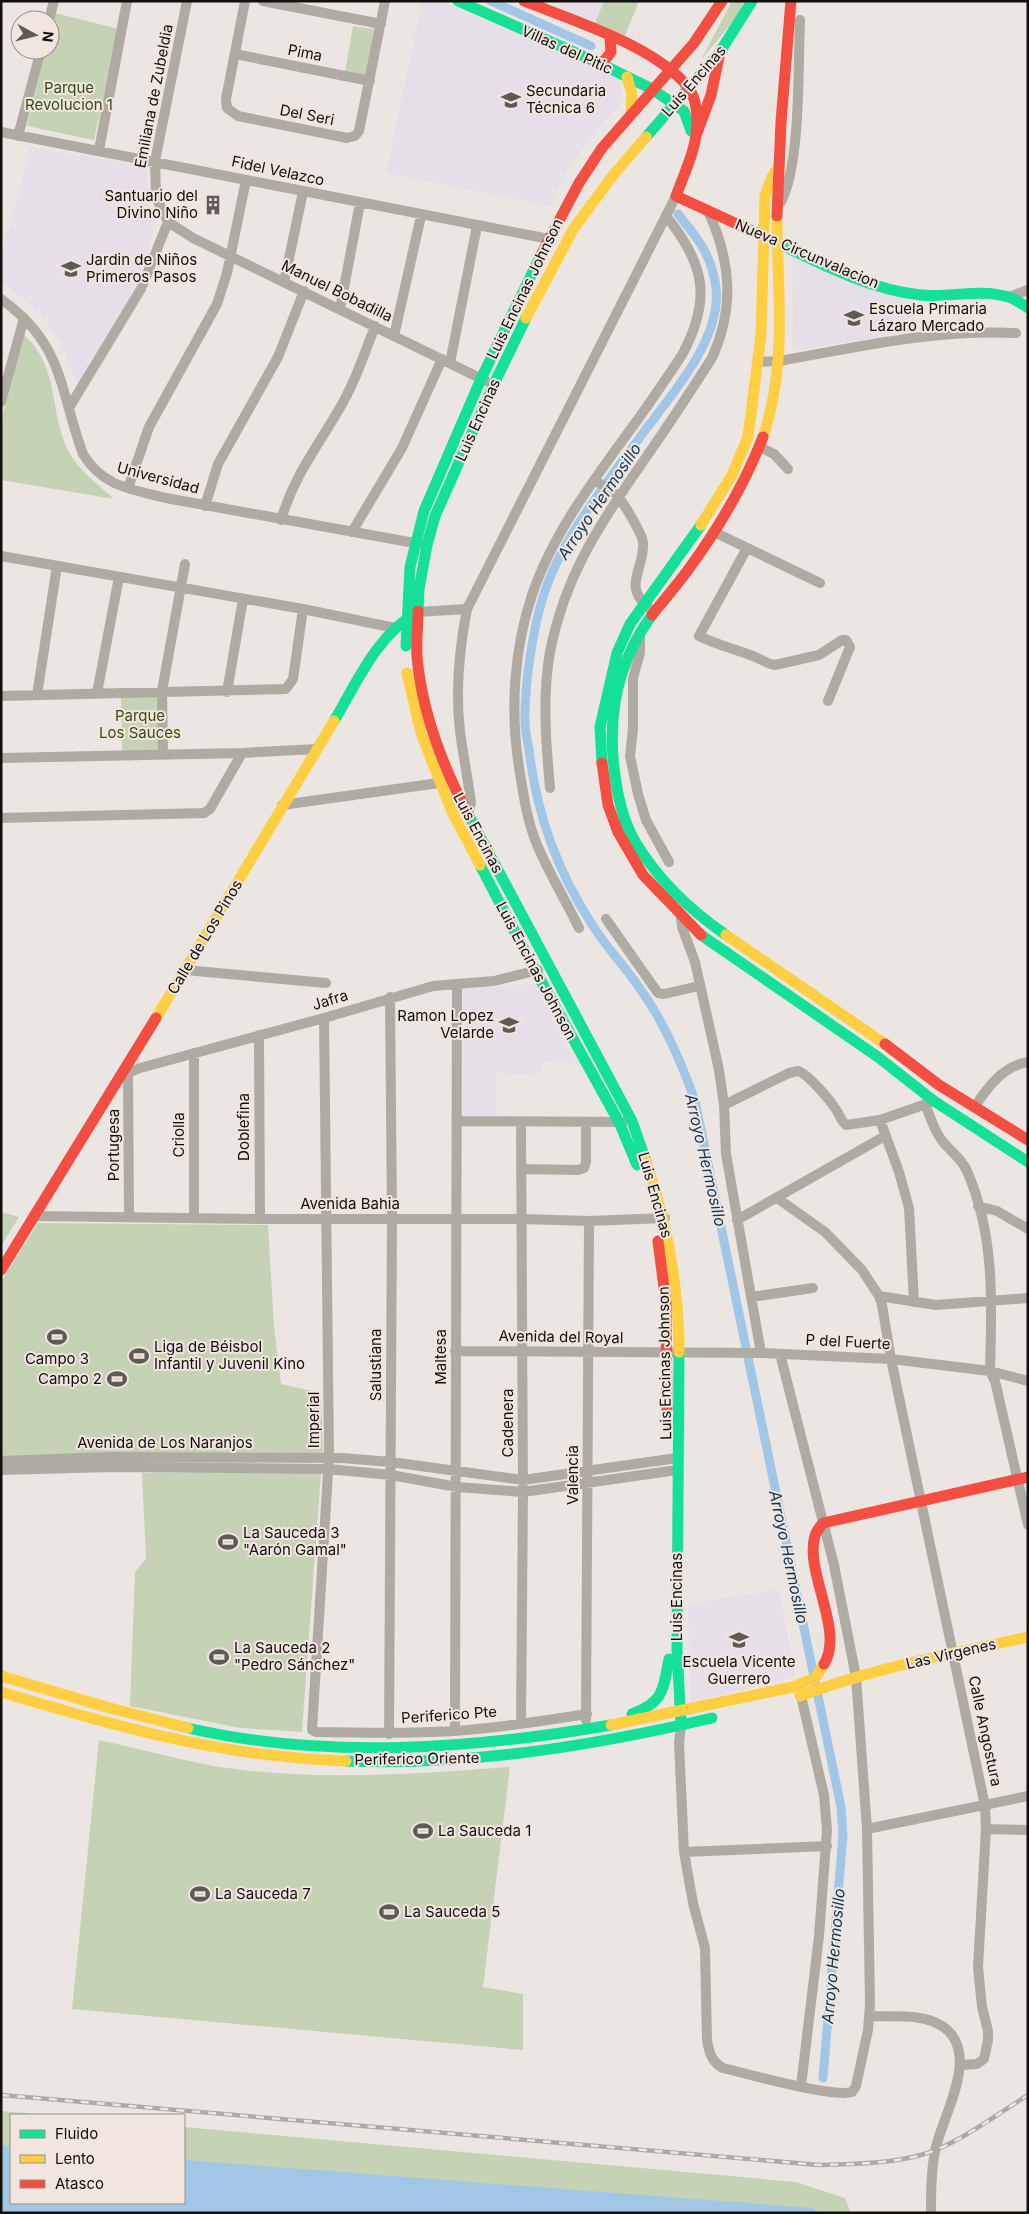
<svg xmlns="http://www.w3.org/2000/svg" width="1029" height="2214" font-family="Inter,sans-serif">
	<style>
		.education { fill: #e7dfe8 }
		.green { fill: #c6d2b4 }
		.water { fill: #a2c6e5 }
		.lines { fill: none; stroke-linecap: round; stroke-linejoin: round }
		.canal { stroke: #a2c6e5; stroke-width: 9 }
		.street { stroke: #afaaa2; stroke-width: 10 }
		.fast { stroke: #16e098; stroke-width: 11 }
		.slow { stroke: #ffcf43; stroke-width: 11 }
		.jam { stroke: #f24e42; stroke-width: 11 }
		.rail-casing { stroke: #ada9a4; stroke-width: 4.5 }
		.rail { stroke: #f0e5df; stroke-width: 2.5; stroke-dasharray: 8; stroke-linecap: butt }
		.labels { text-anchor: middle; stroke-width: 4; stroke-linejoin: round; paint-order: stroke }
		.street-label { font-size: 15px; fill: #120f0d; stroke: #f0e5df }
		.park-label { font-size: 15px; fill: #334d0d; stroke: #f0e5df }
		.poi-label { font-size: 15px; fill: #120f0d; stroke: #f0e5df; text-anchor: start }
		.water-label { font-size: 16px; font-style: italic; fill: #0d3654; stroke: #f0e5df }
	</style>
	<rect width="100%" height="100%" fill="#ece6e3"/>
	<!-- education -->
	<path class="education" d="M422 1H441L618 79 623 95 620 105 600 125 570 166 551 206 386 173Z
		M559 1H639L625 36 562 9Z
		M30 147 146 167 150 213 155 221 148 255 126 305 78 385 54 331 23 299 1 282V257Z
		M793 258 916 303 914 332 792 351Z
		M535 984 575 1063 542 1062 541 1074 497 1073V1117H463L462 989Z
		M779 1590 795 1676 691 1703 688 1604Z"/>
	<!-- green -->
	<path class="green" d="M604 1H639L625 36 595 24Z
		M732 1H744L736 18 701 60Z
		M55 13 119 29 94 140 27 126 46 50H50V35Z
		M353 26 374 29 366 76 345 72Z
		M24 335C61 368 48 412 69 452 80 472 98 484 114 499L1 480V421Z
		M159 695 160 753 122 754 121 696Z
		M1 1212 19 1217 1 1246Z
		M38 1223 268 1225 274 1327 281 1384 321 1393 323 1453 1 1456V1282Z
		M142 1473H321L302 1732 240 1728 130 1706 135 1572 146 1559Z
		M99 1740C137 1748 176 1759 214 1766 312 1782 411 1774 510 1767L483 1987 523 1994V2050L72 2009Z
		M1 2111 47 2115H11V2203H184V2127L796 2182 845 2198 851 2213H1Z"/>
	<!-- water -->
	<path class="water" d="M1 2145 11 2146V2203H184V2160L813 2208 820 2213H1Z"/>
	<g class="lines">
		<!-- canal -->
		<path class="canal" d="M491 1 591 46
			M678 214C698 239 712 255 716 288 722 343 665 401 635 444 602 489 559 544 543 597 533 629 525 682 525 715 524 727 527 739 529 750 537 815 557 871 593 926 606 947 624 965 638 986 664 1021 681 1061 695 1101L841 1807 843 1835 823 2078"/>
		<!-- street -->
		<path class="street" d="M245 1 226 99 227 108 238 116 347 138 355 136 359 131 385 1
			M263 1 381 24
			M49 20 54 1
			M235 54 370 81
			M1 132 549 239
			M18 136 41 50
			M99 150 127 1
			M781 202C801 164 798 65 800 20
			M168 222 193 238 486 381
			M284 282 303 192
			M1009 297 1028 290
			M1 299C64 344 59 389 83 454 103 487 131 489 166 498L420 544
			M340 309 360 203
			M394 336 421 216
			M758 362 780 361C858 347 936 329 1016 333
			M450 363 477 226
			M1 402 24 318
			M69 408 141 289 168 222 156 197 155 161 187 1
			M760 447 774 454 788 469
			M594 480C601 485 614 490 619 498 625 505 642 534 643 542 645 569 622 586 648 607
			M128 488 149 427 217 304 227 273 246 180
			M205 506 218 464 278 357 304 291
			M281 520C294 476 316 449 338 411 354 385 364 355 375 326
			M352 532 402 448 442 359
			M714 532 820 583
			M747 548 699 636C717 645 735 649 753 656 761 659 767 664 775 665L819 655 842 640H846L850 647 828 701
			M1 556 303 609 395 628
			M417 612 467 609
			M640 634V653L633 678V729L630 756 638 794 646 820 669 862
			M227 692 243 599
			M97 693 119 577
			M37 695 57 566
			M1 696 286 689 293 679 303 609
			M163 754 162 691 185 564
			M1 758 242 753 317 749
			M550 788C546 743 542 697 550 652 566 570 605 517 651 450 672 420 692 389 712 358 735 307 731 261 708 211
			M282 805 439 783
			M468 814 471 803C468 779 463 755 460 731 455 689 459 650 467 609L676 196
			M1 818 204 813 210 809 242 753
			M681 917 682 927 695 962 719 1070 724 1105 726 1154 761 1353
			M606 919 658 993 664 994 699 986
			M579 928C566 901 550 875 538 847 527 822 523 793 519 767 510 710 514 649 532 595 553 533 595 478 633 426 650 403 666 379 682 355 712 299 705 264 666 216
			M185 970 326 983
			M324 1018 329 1457 312 1730 316 1732C362 1733 408 1734 454 1731 498 1728 543 1721 587 1714
			M259 1035 260 1219
			M124 1072 128 1073 140 1068 324 1018 433 986 494 981 538 970
			M128 1073 129 1217
			M925 1104C930 1115 933 1129 941 1139 949 1151 961 1157 967 1171 995 1235 992 1303 990 1371L995 1381 1028 1525
			M724 1105 789 1073 798 1071C808 1074 829 1099 835 1108 839 1113 840 1120 846 1125L880 1120
			M975 1106C988 1087 1003 1066 1028 1062
			M457 1121 623 1122
			M522 1169 578 1170 584 1168 586 1162V1122
			M777 1198 825 1232 862 1270 879 1296 882 1305 891 1359 985 1806 986 1829 978 1967 982 2007 988 2031V2040L984 2059 977 2064 960 2065
			M978 1206 997 1211 1028 1229
			M35 1216 260 1219H522L589 1221 665 1218
			M194 1217V1053
			M737 1220 885 1136
			M879 1296 936 1305 1028 1298
			M751 1297 813 1288
			M914 1302 909 1208 899 1172 880 1120 932 1102
			M455 1351 761 1353 891 1359 990 1371 1028 1381
			M1 1461 109 1457 342 1458 391 1462 523 1480 677 1458
			M1 1470 111 1467 328 1469 391 1475 457 1487 523 1492 677 1470
			M586 1720 589 1221
			M521 1724 523 1492 521 1122
			M681 1726 679 1743 684 1852 693 1903 705 1948 707 2040C709 2053 712 2062 723 2068 748 2074 833 2098 852 2092L856 2086 868 2030 870 2004 867 1829 856 1677 834 1565 780 1354
			M455 1731 457 984
			M389 1734 392 1218 390 997
			M867 1829 1028 1796
			M986 1829 1028 1830
			M684 1852 827 1846
			M870 2016C892 2017 922 2013 942 2026 982 2052 943 2115 936 2147 931 2168 931 2192 931 2213
			M801 2086 819 1936 827 1830 824 1795 801 1696"/>
		<!-- fast -->
		<path class="fast" d="M458 1 599 63 652 89 684 111 691 131
			M646 137 720 52 752 1
			M750 230C803 254 862 289 921 295 949 298 980 288 1008 297 1015 299 1022 304 1028 308
			M418 611 419 589 427 545 435 516 494 384 526 318
			M652 615C616 664 606 722 616 782 619 802 625 825 636 843 659 881 690 910 726 935
			M406 646 410 567 424 511 481 379 541 255
			M334 721C356 684 377 635 416 613
			M602 763 600 727 617 653 630 624 701 525
			M469 816 632 1121 646 1161
			M480 865 530 961 619 1122 637 1165
			M701 935 878 1057 934 1101 1028 1162
			M679 1352 677 1649 681 1724
			M632 1714C664 1702 663 1690 669 1659
			M188 1728C326 1760 472 1749 611 1725
			M346 1761C469 1766 592 1746 712 1718"/>
		<!-- slow -->
		<path class="slow" d="M627 77 632 94 631 113
			M526 318 574 228 614 174 646 137
			M763 437C788 363 777 292 777 216
			M701 525 732 475 748 437 761 335 765 196 771 179 779 166
			M407 673 421 733 452 812 480 865
			M726 935 885 1044
			M156 1018 334 721
			M646 1161C667 1223 679 1286 679 1352
			M1 1676 110 1708 188 1728
			M1 1692C118 1727 222 1757 346 1761
			M800 1696C874 1668 951 1654 1028 1637
			M611 1725 793 1687 815 1678 824 1664"/>
		<!-- jam -->
		<path class="jam" d="M524 1C572 20 655 46 688 87 695 96 697 112 697 123 697 148 684 174 676 196L750 230
			M599 63 605 60 611 52 610 37
			M697 133 711 95 720 52
			M777 216 781 122 791 1
			M541 255 579 183 602 148 694 43 722 1
			M418 611C418 626 416 642 417 657 422 713 443 767 469 816
			M652 615C664 600 677 585 688 570 718 529 745 484 763 437
			M602 763 608 805 618 832 643 875 701 935
			M885 1044 939 1085 1028 1140
			M658 1241 666 1303 667 1409
			M1 1270 156 1018
			M824 1664C845 1631 804 1571 815 1536 816 1531 820 1527 823 1523L1028 1477"/>
		<defs>
			<path id="rail" d="M1 2095 819 2165C853 2164 888 2164 921 2155 957 2145 996 2115 1028 2095"/>
		</defs>
		<!-- rail casing -->
		<use href="#rail" class="rail-casing"/>
		<!-- rail -->
		<use href="#rail" class="rail"/>
	</g>
	<!-- icons -->
	<defs>
		<symbol id="school-bare" viewBox="-9 -9 18 18"><path d="M0-5L7-2L0 1L-7-2ZM-4 1L0 2.5L4 1V4Q0 6-4 4Z" fill="#5e5a58" stroke="#f0e5df" stroke-width="2.5" paint-order="stroke"/></symbol>
		<symbol id="building-bare" viewBox="-9 -9 18 18"><path d="M-4-6H4V6H1V3H-1V6H-4ZM-2.5-4.3h1.7v1.8h-1.7ZM.8-4.3h1.7v1.8H.8ZM-2.5-1h1.7V.8h-1.7ZM.8-1h1.7V.8H.8Z" fill="#5e5a58" stroke="#f0e5df" stroke-width="2.5" paint-order="stroke"/></symbol>
		<symbol id="stadium-bare" viewBox="-9 -9 18 18"><path d="M0-5a6.5 5 0 1 0 0 10a6.5 5 0 1 0 0-10ZM-3.5-1.8h7v3.6h-7Z" fill="#5e5a58" stroke="#f0e5df" stroke-width="2.5" paint-order="stroke"/></symbol>
	</defs>
	<g fill-rule="evenodd">
		<use href="#school-bare" x="497" y="86" width="28" height="28"/>
		<use href="#building-bare" x="199" y="191" width="28" height="28"/>
		<use href="#school-bare" x="57" y="255" width="28" height="28"/>
		<use href="#school-bare" x="840" y="304" width="28" height="28"/>
		<use href="#school-bare" x="495" y="1011" width="28" height="28"/>
		<use href="#stadium-bare" x="43" y="1323" width="28" height="28"/>
		<use href="#stadium-bare" x="125" y="1342" width="28" height="28"/>
		<use href="#stadium-bare" x="103" y="1365" width="28" height="28"/>
		<use href="#stadium-bare" x="214" y="1528" width="28" height="28"/>
		<use href="#school-bare" x="725" y="1626" width="28" height="28"/>
		<use href="#stadium-bare" x="205" y="1643" width="28" height="28"/>
		<use href="#stadium-bare" x="409" y="1817" width="28" height="28"/>
		<use href="#stadium-bare" x="186" y="1880" width="28" height="28"/>
		<use href="#stadium-bare" x="375" y="1898" width="28" height="28"/>
	</g>
	<g class="labels">
		<!-- street labels -->
		<g class="street-label">
			<text transform="translate(567 50) rotate(24)" y="5">Villas del Pitic</text>
			<text transform="translate(305 53) rotate(11)" y="5">Pima</text>
			<text transform="translate(694 81) rotate(-49)" y="5">Luis Encinas</text>
			<text transform="translate(154 96) rotate(-79)" y="5">Emiliana de Zubeldia</text>
			<text transform="translate(307 115) rotate(11)" y="5">Del Seri</text>
			<text transform="translate(278 171) rotate(12)" y="5">Fidel Velazco</text>
			<text transform="translate(807 254) rotate(23)" y="5">Nueva Circunvalacion</text>
			<text transform="translate(525 289) rotate(-64)" y="5">Luis Encinas Johnson</text>
			<text transform="translate(337 291) rotate(26)" y="5">Manuel Bobadilla</text>
			<text transform="translate(478 420) rotate(-66)" y="5">Luis Encinas</text>
			<text transform="translate(158 478) rotate(15)" y="5">Universidad</text>
			<text transform="translate(478 833) rotate(62)" y="5">Luis Encinas</text>
			<text transform="translate(205 937) rotate(-59)" y="5">Calle de Los Pinos</text>
			<text transform="translate(536 971) rotate(62)" y="5">Luis Encinas Johnson</text>
			<text transform="translate(330 1000) rotate(-17)" y="5">Jafra</text>
			<text transform="translate(244 1127) rotate(-90)" y="5">Doblefina</text>
			<text transform="translate(179 1135) rotate(-90)" y="5">Criolla</text>
			<text transform="translate(114 1145) rotate(-90)" y="5">Portugesa</text>
			<text transform="translate(655 1195) rotate(74)" y="5">Luis Encinas</text>
			<text x="350" y="1209">Avenida Bahia</text>
			<text transform="translate(561 1337) rotate(1)" y="5">Avenida del Royal</text>
			<text transform="translate(848 1342) rotate(3)" y="5">P del Fuerte</text>
			<text transform="translate(441 1357) rotate(-90)" y="5">Maltesa</text>
			<text transform="translate(665 1363) rotate(-91)" y="5">Luis Encinas Johnson</text>
			<text transform="translate(376 1365) rotate(-90)" y="5">Salustiana</text>
			<text transform="translate(314 1420) rotate(-90)" y="5">Imperial</text>
			<text transform="translate(508 1423) rotate(-90)" y="5">Cadenera</text>
			<text x="165" y="1448">Avenida de Los Naranjos</text>
			<text transform="translate(573 1475) rotate(-90)" y="5">Valencia</text>
			<text transform="translate(677 1597) rotate(-90)" y="5">Luis Encinas</text>
			<text transform="translate(951 1654) rotate(-13)" y="5">Las Virgenes</text>
			<text transform="translate(449 1715) rotate(-4)" y="5">Periferico Pte</text>
			<text transform="translate(985 1731) rotate(78)" y="5">Calle Angostura</text>
			<text transform="translate(417 1759) rotate(-1)" y="5">Periferico Oriente</text>
		</g>
		<!-- park labels -->
		<g class="park-label">
			<text x="69" y="93">Parque<tspan x="69" dy="17">Revolucion 1</tspan></text>
			<text x="140" y="721">Parque<tspan x="140" dy="17">Los Sauces</tspan></text>
		</g>
		<!-- poi labels -->
		<g class="poi-label">
			<text x="526" y="96">Secundaria<tspan x="526" dy="17">Técnica 6</tspan></text>
			<text x="198" y="201" text-anchor="end">Santuario del<tspan x="198" dy="17">Divino Niño</tspan></text>
			<text x="86" y="265">Jardin de Niños<tspan x="86" dy="17">Primeros Pasos</tspan></text>
			<text x="869" y="314">Escuela Primaria<tspan x="869" dy="17">Lázaro Mercado</tspan></text>
			<text x="494" y="1021" text-anchor="end">Ramon Lopez<tspan x="494" dy="17">Velarde</tspan></text>
			<text x="154" y="1352">Liga de Béisbol<tspan x="154" dy="17">Infantil y Juvenil Kino</tspan></text>
			<text x="57" y="1364" text-anchor="middle">Campo 3</text>
			<text x="102" y="1384" text-anchor="end">Campo 2</text>
			<text x="243" y="1538">La Sauceda 3<tspan x="243" dy="17">"Aarón Gamal"</tspan></text>
			<text x="234" y="1653">La Sauceda 2<tspan x="234" dy="17">"Pedro Sánchez"</tspan></text>
			<text x="739" y="1667" text-anchor="middle">Escuela Vicente<tspan x="739" dy="17">Guerrero</tspan></text>
			<text x="438" y="1836">La Sauceda 1</text>
			<text x="215" y="1899">La Sauceda 7</text>
			<text x="404" y="1917">La Sauceda 5</text>
		</g>
		<!-- water labels -->
		<g class="water-label">
			<text transform="translate(599 501) rotate(-56)" y="6">Arroyo Hermosillo</text>
			<text transform="translate(706 1160) rotate(77)" y="6">Arroyo Hermosillo</text>
			<text transform="translate(789 1557) rotate(78)" y="6">Arroyo Hermosillo</text>
			<text transform="translate(833 1956) rotate(-85)" y="6">Arroyo Hermosillo</text>
		</g>
	</g>
	<!-- border -->
	<rect width="1029" height="2214" fill="none" stroke="#120f0d" stroke-width="5"/>
	<!-- legend -->
	<rect x="10" y="2114" width="175" height="90" fill="#f0e5df" stroke="#978f8b"/>
	<rect x="20" y="2130" width="25" height="8" fill="#16e098" stroke="#978f8b"/>
	<text x="55" y="2139" font-size="15" fill="#120f0d">Fluido</text>
	<rect x="20" y="2155" width="25" height="8" fill="#ffcf43" stroke="#978f8b"/>
	<text x="55" y="2164" font-size="15" fill="#120f0d">Lento</text>
	<rect x="20" y="2180" width="25" height="8" fill="#f24e42" stroke="#978f8b"/>
	<text x="55" y="2189" font-size="15" fill="#120f0d">Atasco</text>
	<!-- north arrow -->
	<g transform="translate(35 35) rotate(97)"><circle r="24" fill="#f0e5df" stroke="#978f8b"/>
	<path d="M0-4L9 19L0 12L-9 19Z" fill="#5e5a58"/>
	<text y="-8" font-size="14" font-weight="bold" text-anchor="middle" fill="#120f0d">N</text>
	</g>
</svg>
